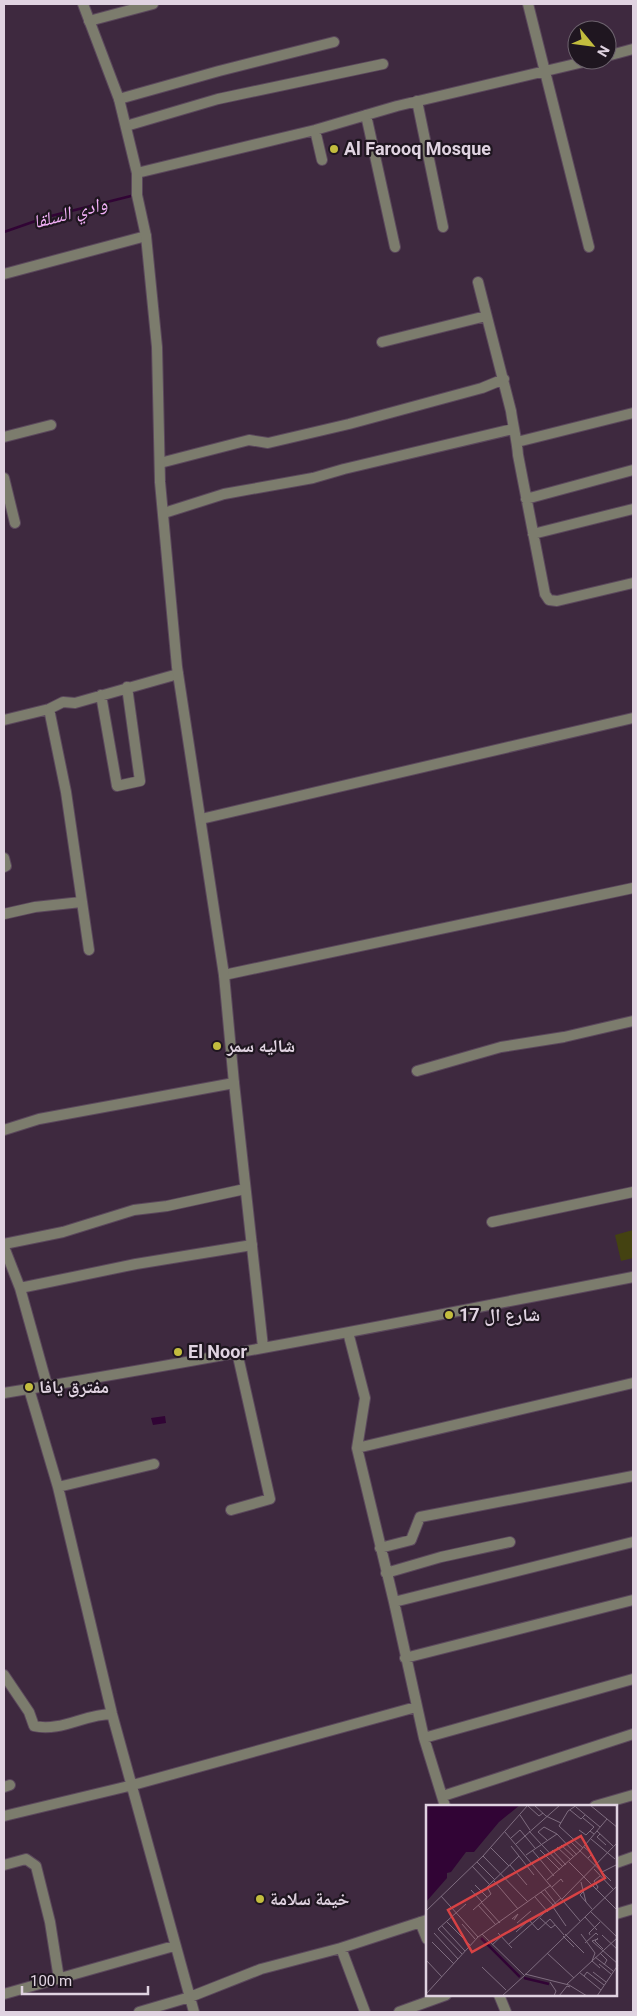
<svg xmlns="http://www.w3.org/2000/svg" width="637" height="2016" font-family="Roboto,'Noto Naskh Arabic',sans-serif">
	<style>
		.green { fill: #444211 }
		.water { fill: #310435 }
		.lines { fill: none; stroke-linecap: round; stroke-linejoin: round }
		.stream { stroke: #310435; stroke-width: 2.5 }
		.minor-casing { stroke: #5b485c; stroke-width: 12 }
		.tertiary-casing { stroke: #5b485c; stroke-width: 12 }
		.minor { stroke: #7c7c6d; stroke-width: 10 }
		.tertiary { stroke: #7c7c6d; stroke-width: 10 }
		.poi-dot { fill: #c3bd3e; stroke: #1f1620; stroke-width: 2 }
		.labels { text-anchor: middle; stroke-width: 4.5; stroke-linejoin: round; paint-order: stroke }
		.poi-label { font-size: 18px; font-weight: bold; fill: #e0d3e1; stroke: #1f1620; text-anchor: start }
		.water-label { font-size: 19px; font-style: italic; fill: #f4b1f9; stroke: #1f1620 }
		.inset-river { fill: none; stroke: #310435; stroke-width: 2.5 }
		.inset-road { fill: none; stroke: #7f6d80; stroke-width: 1 }
		.view { fill: #d84244; fill-opacity: 0.15; stroke: #d84244; stroke-width: 2.5 }
		.inset-edge { fill: none; stroke: #e0d3e1; stroke-width: 2.5 }
	</style>
	<rect width="100%" height="100%" fill="#3e293f"/>
	<!-- green -->
	<path class="green" d="M633 1230V1258L621 1261 615 1235Z"/>
	<!-- water -->
	<path class="water" d="M165 1416 166 1423 153 1425 151 1418Z"/>
	<g class="lines">
		<!-- stream -->
		<path class="stream" d="M4 232 47 217 135 195"/>
		<defs>
			<path id="minor" d="M528 4 589 247
				M89 21 153 4
				M607 56 633 49
				M119 99 219 71 334 42
				M417 101 443 227
				M366 115 395 247
				M126 126 218 99 383 64
				M315 130 322 160
				M137 173 315 130 397 106 592 60
				M4 274 146 236
				M478 282 511 411C513 426 517 440 518 455L545 594 549 600 557 601 633 583
				M382 342 486 316
				M4 437 51 425
				M517 442 633 413
				M160 463 249 440 268 443 349 424 482 388 504 379
				M4 478 15 523
				M526 499 633 470
				M164 513 224 494 313 478 344 469 513 429
				M533 534 633 509
				M101 695 117 786 140 781 127 687
				M49 709 66 792 89 950
				M4 720 49 709 63 702 75 703 178 674
				M201 819 633 718
				M4 858 6 866 4 867
				M4 914 35 907 81 902
				M224 975 633 888
				M417 1071 501 1047 564 1037 633 1021
				M4 1130 39 1119 234 1083
				M492 1222 633 1192
				M4 1244 63 1232 134 1210 167 1206 245 1189
				M4 1247 20 1288 47 1385
				M20 1288 136 1264 252 1245
				M349 1336 365 1398 357 1448 394 1602 424 1738 445 1806
				M29 1389 58 1487 112 1714 194 2012
				M357 1448 633 1383
				M58 1487 154 1464
				M231 1510 270 1499 237 1352
				M380 1548 411 1540 420 1517 633 1476
				M386 1573 441 1557 510 1542
				M394 1602 633 1542
				M405 1658 633 1600
				M4 1675 29 1712 34 1726C61 1732 85 1714 112 1714
				M424 1738 633 1679
				M4 1787 10 1785
				M443 1796 633 1734
				M595 1806 633 1795
				M4 1816 133 1785 416 1707
				M616 1863 633 1857
				M4 1865 26 1859 36 1866 50 1922 59 1979
				M616 1914 633 1909
				M420 1922 427 1939
				M341 1948 365 2012
				M4 1994 174 1946
				M499 1995 506 2012
				M139 2012 190 1997 261 1969 341 1948 427 1920
				M399 2012 446 1995"/>
			<path id="tertiary" d="M83 4 119 99 137 173V195L146 236 157 347 160 482 177 667 224 975 234 1083 263 1347
				M4 1393C214 1359 424 1318 633 1277"/>
		</defs>
		<!-- minor casing -->
		<use href="#minor" class="minor-casing"/>
		<!-- tertiary casing -->
		<use href="#tertiary" class="tertiary-casing"/>
		<!-- minor -->
		<use href="#minor" class="minor"/>
		<!-- tertiary -->
		<use href="#tertiary" class="tertiary"/>
	</g>
	<!-- markers -->
	<g class="poi-dot">
		<circle cx="334" cy="149" r="5"/>
		<circle cx="217" cy="1046" r="5"/>
		<circle cx="449" cy="1315" r="5"/>
		<circle cx="178" cy="1352" r="5"/>
		<circle cx="29" cy="1387" r="5"/>
		<circle cx="260" cy="1899" r="5"/>
	</g>
	<g class="labels">
		<!-- poi labels -->
		<g class="poi-label">
			<text x="344" y="155">Al Farooq Mosque</text>
			<text x="227" y="1052">شاليه سمر</text>
			<text x="459" y="1321">شارع ال 17</text>
			<text x="188" y="1358">El Noor</text>
			<text x="39" y="1393">مفترق يافا</text>
			<text x="270" y="1905">خيمة سلامة</text>
		</g>
		<!-- water labels -->
		<g class="water-label">
			<text transform="translate(70 212) rotate(-15)" y="7">وادي السلقا</text>
		</g>
	</g>
	<!-- overview -->
	<g transform="translate(426 1805)">
		<rect width="191" height="191" fill="#3e293f"/>
		<path d="M0 0H94L73 17 48 47H40L25 67 21 68V73L0 97Z" fill="#310435"/>
		<path class="inset-river" d="M55 133 94 172M98 173 123 179"/>
		<path class="inset-road" d="M108 0 120 11 135 18M151 0 142 6 133 21 157 43M164 0 192 23M102 1 113 11 117 8M150 2 174 22M144 5 155 14 159 10M94 10 104 25M157 13 168 22 164 26M153 25 160 30 164 26 168 29M103 26 115 39M171 26 187 41M79 27 154 116M131 29 151 50M174 29 171 32 180 40M85 33 94 25 109 43M165 34 189 54M144 36 185 76M90 39 134 0M115 39 137 62M135 40 148 52M85 41 108 70M131 42 145 55M158 42 166 49 162 53M65 43 83 61M106 45 128 71M114 45 134 65M126 45 140 60M100 50 131 29 118 22 112 27 121 35M57 51 102 97M51 57 69 75M143 57 192 106M84 60 101 80M46 61 64 80M168 64 187 84M176 67 192 59M121 75 154 46 181 14M68 76 92 104M155 77 160 97M49 80 61 92M126 82 135 74 137 77M45 85 56 97M119 85 130 99M170 85 172 82 168 76 174 71M115 87 128 101M157 87 154 90 166 104M15 91 52 132M109 92 122 107M136 94 192 37M55 97 74 118M52 100 70 120M127 102 140 121M47 105 65 89 61 82 93 51M0 106 57 51 102 0M164 106 192 133M159 112 171 125M114 113 125 123 129 120M86 114 92 109 88 115M21 117 44 140M91 118 105 106M36 119 49 134M16 121 39 146M90 127 103 115 112 125 124 114 138 130M8 128 32 154M72 128 86 143M56 129 98 170M139 129 158 148M155 129 169 148 166 156 174 163M164 130 163 128 174 117M176 130 192 145M137 131 148 142M172 133 169 136 177 144M172 134 166 136 192 159M6 137 28 159M159 138 170 128 172 130M83 139 135 93M66 140 80 127M121 148 148 173M174 148 181 155 178 160M36 149 12 124 40 99M169 152 187 166M0 155 16 172M173 159 185 169M56 162 80 185M153 167 175 185M167 167 180 177M99 169 143 180 161 191M99 170 192 80M158 171 161 167 178 180M124 177 130 186 128 191M141 179 191 133M0 189 52 132 125 80M76 191 99 170M133 191 141 181 144 182M171 191 192 160"/>
		<path class="view" d="M155 31 179 73 46 147 22 105Z"/>
		<rect width="191" height="191" class="inset-edge"/>
	</g>
	<!-- border -->
	<rect width="637" height="2016" fill="none" stroke="#e0d3e1" stroke-width="10"/>
	<!-- north arrow -->
	<g transform="translate(592 45) rotate(119)"><circle r="24" fill="#1f1620" stroke="#6c626d"/>
	<path d="M0-4L9 19L0 12L-9 19Z" fill="#c3bd3e"/>
	<text y="-8" font-size="14" font-weight="bold" text-anchor="middle" fill="#e0d3e1">N</text>
	</g>
	<!-- scale -->
	<path d="M22 1986v8h126v-8" fill="none" stroke="#e0d3e1" stroke-width="2.5"/>
	<text x="30" y="1986" font-size="15" fill="#e0d3e1" stroke="#1f1620" stroke-width="4" paint-order="stroke">100 m</text>
</svg>
